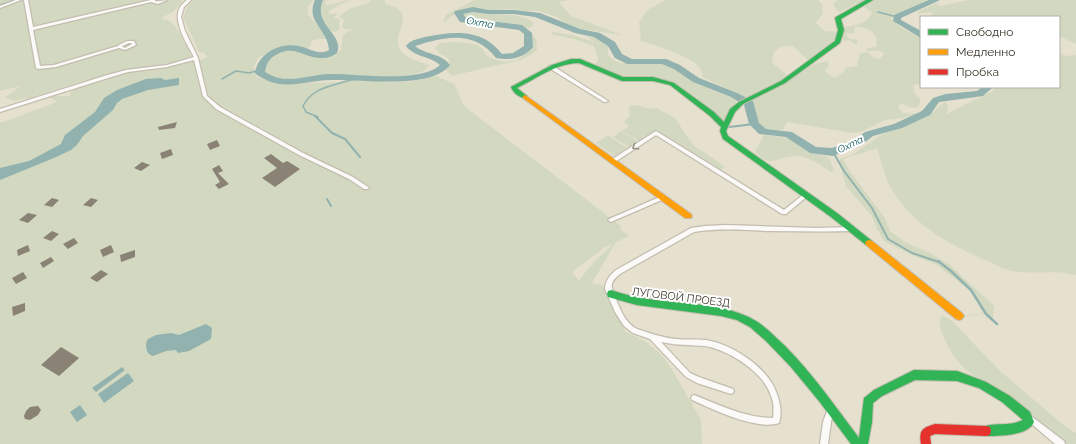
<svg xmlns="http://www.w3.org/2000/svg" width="1076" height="444" font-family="Raleway,sans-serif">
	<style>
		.green { fill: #d3d9c0; fill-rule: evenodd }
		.water { fill: #91b2ae }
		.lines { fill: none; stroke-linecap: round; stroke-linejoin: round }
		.stream-far2 { stroke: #91b2ae; stroke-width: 1.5 }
		.stream-far1 { stroke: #91b2ae; stroke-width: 2 }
		.stream { stroke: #91b2ae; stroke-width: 2.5 }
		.river { fill: #91b2ae; fill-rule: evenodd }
		.building { fill: #898275 }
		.street-casing { stroke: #c2bdaf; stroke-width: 2.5 }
		.fast-casing { stroke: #c2bdaf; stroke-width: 2 }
		.slow-casing { stroke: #c2bdaf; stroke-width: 2 }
		.jam-casing { stroke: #c2bdaf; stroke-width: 2 }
		.street { fill: #fbfaf8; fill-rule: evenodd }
		.fast { fill: #30b455; fill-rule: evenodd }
		.slow { fill: #ff9f0a; fill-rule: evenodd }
		.jam { fill: #e5322d; fill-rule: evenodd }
		.oneway { stroke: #9a978f }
		.labels { text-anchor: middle; stroke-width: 4; stroke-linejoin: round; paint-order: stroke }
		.far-water-label { font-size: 10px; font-style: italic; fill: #085556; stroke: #fff }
		.street-label { font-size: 11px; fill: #383426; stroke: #fff }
	</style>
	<rect width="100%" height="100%" fill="#e6e0ce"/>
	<!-- green -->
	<path class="green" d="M0 0H183L173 12 161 18C164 20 168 20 170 21 178 28 189 48 192 58L202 60 207 57 204 53 199 52 183 17 188 6 194 0H313L308 7V14L328 39H318L312 41 310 47 306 49 298 46 282 47 259 57 254 66 256 76 274 83H287L303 81 309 83 340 82 352 80 408 82 436 76 454 84 464 106 621 226 620 229 629 236 616 242 592 283 605 286 625 331 646 342 662 355 671 368 701 420 702 444H0V123L57 102 50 97C57 95 63 97 70 96L71 90 89 81 88 79 27 99 25 98 15 101 5 97 21 86 0 91ZM613 244 595 261 579 280H578L572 272 605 247Z
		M323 0H329L326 1V5C335 5 342 0 351 0L341 4 329 11V14L338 13 334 17 340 20 339 30 335 32 328 30 319 16 318 8Z
		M372 0H385V4C422 12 388 34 401 51 407 59 421 62 429 65 425 72 419 73 411 75 386 79 360 74 335 75 316 76 297 80 279 78 275 78 268 76 265 73 260 68 266 61 269 57 276 54 285 50 293 51 312 52 322 64 341 50L343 35 354 28 347 30 342 27 344 20 340 18 339 16 351 8 366 4Z
		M474 0H569L559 2 571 16 622 35 581 29 565 24 557 17 539 11H524L515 9 488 11 473 8 456 13 443 23 446 15Z
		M666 0H818L822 4 823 13 816 23 825 31 837 32 835 42 809 61 793 46 780 47 774 52 772 63 791 78 814 64 828 61 829 65 825 71 834 78 844 72 846 68 857 66 860 53 868 52 874 58 880 59 884 54C880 49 874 51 868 51L866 48 876 47C880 33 867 26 855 27L854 29 855 33 845 34 850 39 857 40 858 44H854L849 40 844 41 840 37 838 27C851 26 866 27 872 12L864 7 874 0H931L893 16 891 19 902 28 921 38V84L913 85 914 92 921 100 918 107 912 108 900 103 898 108 903 113 918 114 903 118 885 120 861 132 852 133 787 122 783 130H766L759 123 752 98 741 96 703 77C702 74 701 71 700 68 693 57 654 45 641 41L639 22 649 9Z
		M837 0H865L839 12 833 5Z
		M969 0H1076V44L1059 36V17H933L931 12 918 14 919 11 936 3 940 6Z
		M467 12 511 15 523 17 533 22 532 27 529 28 465 18 460 14Z
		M553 32 572 35 594 42 586 35 598 39 608 46V55C623 72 644 58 663 64 677 68 688 78 701 85 712 91 726 95 738 100L735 102 737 103 735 105 737 106 724 126 678 87 653 79 631 80 595 67 598 59 594 46 574 39 550 34Z
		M533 35 536 39 537 50C524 62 509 62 493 66 479 69 466 73 452 76L446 70 450 63 448 58 439 53 435 48 440 43C451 42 471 41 480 47 484 49 485 56 491 58 510 67 533 58 533 35Z
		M1059 53 1066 56 1076 55V275C1055 269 1034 275 1012 271 1005 270 997 265 990 262 956 248 920 229 898 199 887 185 882 165 877 148L843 159 849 170 885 218 890 231 905 242 930 253 949 264 994 306 993 318 986 314 959 316 986 313 968 289 937 265 912 255 884 241 877 229 872 216 846 186 840 165V159L852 155 881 135 929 115 945 102 948 106 947 114 993 91 997 87H1059Z
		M630 105C639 104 647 110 656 108L675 118 692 144 698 149 704 152 725 167 718 172 656 133 648 138 645 136 639 141 622 131 629 126 624 122 630 115 629 108Z
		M621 131 637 141 629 147 613 137Z
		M608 135 627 148 615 156 596 143Z
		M764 135 788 138 807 151 826 156 830 160 834 171 831 172C821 165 807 155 795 156 776 157 772 169 755 152Z
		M942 316 951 320 1000 371 1066 427 1076 433V444H1067C1048 429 1029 412 1009 398 994 388 977 380 963 367 955 360 933 325 942 316Z"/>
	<!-- water -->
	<path class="water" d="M161 78 165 80 179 78V85L148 90 122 99 117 103 113 110 83 136 77 145 71 150 54 158 0 180V168L29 161 61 144 65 135 95 112 104 98 117 90 146 79Z
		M206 324 212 328 211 339 189 351 178 353 176 350 166 351 153 356C147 354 146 350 146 343L148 339 156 335 171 333 179 335Z
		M122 367 125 370 96 392 92 388Z
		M128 373 134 381 104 403 98 394Z
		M80 405 87 415 77 422 70 412Z"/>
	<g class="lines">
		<!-- stream-far2 -->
		<path class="stream-far2" d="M0 5 15 0
			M878 12 897 17
			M222 79 236 71 249 73 260 70
			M318 117 306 112 303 106C314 85 336 86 356 78"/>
		<!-- stream-far1 -->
		<path class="stream-far1" d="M315 116 332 133 345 139 360 157
			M729 127 754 124
			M833 152 844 171 872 208 888 239 912 253 939 262
			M327 199 331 206"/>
		<!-- stream -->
		<path class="stream" d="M938 261 951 271 971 290 986 314 997 324"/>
		<!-- river -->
		<path class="river" d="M315 0H323C312 25 345 34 337 53 333 56 328 58 322 58 303 58 294 43 274 56 268 60 266 65 265 72 269 74 274 77 279 78 295 81 312 75 328 74 355 73 420 84 440 65 430 56 414 57 406 46 410 40 418 39 425 37 454 31 482 28 502 54L513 53 524 46V34L519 30 460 22 454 13 455 11 473 7 488 10H514L540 13 580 29 600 33 615 42 622 54 632 59H666L680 65 699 78 737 93 753 101 759 123 766 129 792 132 816 147 832 148 856 139 865 132 894 124 922 111 933 98 946 94 977 91 982 87H993L983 96 939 102 930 115 902 128 873 136 864 143 833 156 810 153 786 137 759 134 749 124 744 105 731 97 693 82 674 69 662 64H627L615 58 608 46 594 37 575 33 535 17 514 14H488L473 12 463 14 466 18 522 25 532 33 533 47C524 58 510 61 496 58 475 30 445 36 415 46 426 55 441 53 450 65 431 90 361 79 331 80 314 80 297 86 280 84 271 83 264 79 257 75L255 73C258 53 280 42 299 46 309 48 319 56 329 50 328 29 305 22 315 0Z
			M929 0H940L901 18V20L921 31V38L893 21 894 15Z"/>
	</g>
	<!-- building -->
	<path class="building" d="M177 122 175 128 159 130 158 127Z
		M217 140 220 146 210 150 207 144Z
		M171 149 173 155 162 159 160 153Z
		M271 154 283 163 287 161 300 169 275 187 262 178 277 168 264 158Z
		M142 162 150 165 141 171 134 168Z
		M219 165 223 171 218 173 229 184 219 189 215 185 220 182 212 169Z
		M52 198 59 200 52 207 44 205Z
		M91 198 98 200 91 207 83 205Z
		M28 213 37 215 28 223 19 220Z
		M52 231 59 234 51 241 43 238Z
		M74 238 78 243 68 249 63 244Z
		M28 245 30 251 18 256 17 250Z
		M111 245 114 252 103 257 100 250Z
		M135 250V257L121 262 120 255Z
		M51 257 54 261 43 268 40 263Z
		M101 270 108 274 97 282 90 278Z
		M23 272 27 278 16 284 12 278Z
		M25 303V311L13 316 12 307Z
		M61 347 79 358 59 376 41 365Z
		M38 406 41 410 38 415 30 420 25 419 24 416 26 411 30 407Z"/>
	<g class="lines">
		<defs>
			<path id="street" d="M16 0H21L0 8V6Z
				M24 0H28L33 27 151 0H155V1C159 2 163 0 167 0L158 4 151 2 33 30 40 66 54 65 118 46 119 45 127 41H134L136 45 125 50 119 48 56 67 38 69 36 68ZM129 43H131L132 44 125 48 123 47 122 46Z
				M187 0H191L184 7 181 17 185 31 198 58 207 96 220 107 303 153 353 177 368 187 369 188 368 189H364L349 179 299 155 216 109 203 96 194 60 167 67 128 72 108 78 0 112V109L104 76 126 70 167 65 194 57C187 44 172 21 180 7 182 4 185 2 187 0Z
				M549 66H553L608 101 606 102H604L549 68Z
				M656 131 784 210 804 194 806 193 809 195 786 214H782L656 135 615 162H611L610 161 611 160Z
				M662 196 664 197 665 198 664 199 613 221 611 222 608 220 609 219Z
				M726 225 816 228 852 227 854 228 855 229 854 230 852 231C824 232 796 231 768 231 744 230 719 228 694 232L620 274C610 282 610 286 615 297 620 309 625 323 637 329 640 330 643 331 646 332 655 335 666 338 676 339 686 340 696 339 706 340 731 344 761 364 773 385 779 397 783 411 779 423 757 431 712 409 692 400L691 398 692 396 694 395C720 405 745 418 773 418 774 410 774 403 771 396 764 373 733 353 710 347 703 345 696 346 689 345 679 345 670 344 661 342L690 373 699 377 733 389 734 391 733 393 731 394 697 383 686 377 650 339 633 333 624 326 615 312 605 289C605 281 610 275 616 270L691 228 705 226Z
				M831 405 833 406 834 408 831 422 828 444H820L823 422 829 406Z
				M1029 415 1031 416 1064 441 1065 444H1055L1027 420 1025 418 1027 416Z"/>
			<path id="fast" d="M866 0H873L841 19 844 30 840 43 785 83 743 104 735 112 726 131 728 136 837 213 872 241 873 243 872 245H866L831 217 723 139 720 131 721 127 710 116 670 85 653 81H622L579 63C557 63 537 78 517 88L527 96V98C521 99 513 93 511 87L552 65 571 59H580L623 77H653L674 83 714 112 724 122 730 109 739 102 781 81 835 41 838 30 835 18 836 17Z
				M611 290C647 303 685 301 722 308 734 311 746 315 756 321 767 328 775 337 784 345 812 373 835 406 859 438L864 398 874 390 914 370 957 371 986 382 1010 396 1030 412 1034 422C1028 436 999 436 986 436L982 435 981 431 982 427C995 422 1009 427 1023 420L1002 402 979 388 957 381 915 380 882 396 873 403 872 422 868 444H851L819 401 791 367 766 341 750 327 737 320 721 316 637 305 608 297 607 294 608 291Z"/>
			<path id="slow" d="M525 95 691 214 692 216 691 218H685L523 98V96Z
				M869 240 872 241 962 313 964 316 962 319 959 320 956 319 866 245 865 243 866 241Z"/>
			<path id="jam" d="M935 424 986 426 990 427 991 431 990 435 986 436 935 434 930 436 931 444H921C919 430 922 428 935 424Z"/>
		</defs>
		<!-- street casing -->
		<use href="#street" class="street-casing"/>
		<!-- fast casing -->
		<use href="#fast" class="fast-casing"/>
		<!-- slow casing -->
		<use href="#slow" class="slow-casing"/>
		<!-- jam casing -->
		<use href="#jam" class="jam-casing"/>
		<!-- street -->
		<use href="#street" class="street"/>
		<!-- fast -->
		<use href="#fast" class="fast"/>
		<!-- slow -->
		<use href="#slow" class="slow"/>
		<!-- jam -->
		<use href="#jam" class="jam"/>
	</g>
	<!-- one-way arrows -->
	<defs><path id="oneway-chevron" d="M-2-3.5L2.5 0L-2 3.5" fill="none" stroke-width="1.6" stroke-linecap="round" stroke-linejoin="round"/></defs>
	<use class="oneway" href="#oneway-chevron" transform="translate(635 147) rotate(147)"/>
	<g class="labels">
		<!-- far-water labels -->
		<g class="far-water-label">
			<text transform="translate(480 22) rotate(9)" y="4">Охта</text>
			<text transform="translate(850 144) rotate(-26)" y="4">Охта</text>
		</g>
		<!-- street labels -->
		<g class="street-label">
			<text transform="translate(681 297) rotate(7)" y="4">ЛУГОВОЙ ПРОЕЗД</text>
		</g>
	</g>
	<!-- legend -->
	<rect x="920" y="16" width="140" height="72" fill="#ffffff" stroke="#afaea8"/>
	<rect x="928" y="29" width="20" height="6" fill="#30b455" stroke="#afaea8"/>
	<text x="956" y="36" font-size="12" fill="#383426">Свободно</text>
	<rect x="928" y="49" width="20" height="6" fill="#ff9f0a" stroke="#afaea8"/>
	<text x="956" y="56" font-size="12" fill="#383426">Медленно</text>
	<rect x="928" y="69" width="20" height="6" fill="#e5322d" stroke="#afaea8"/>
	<text x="956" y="76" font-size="12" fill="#383426">Пробка</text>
</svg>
